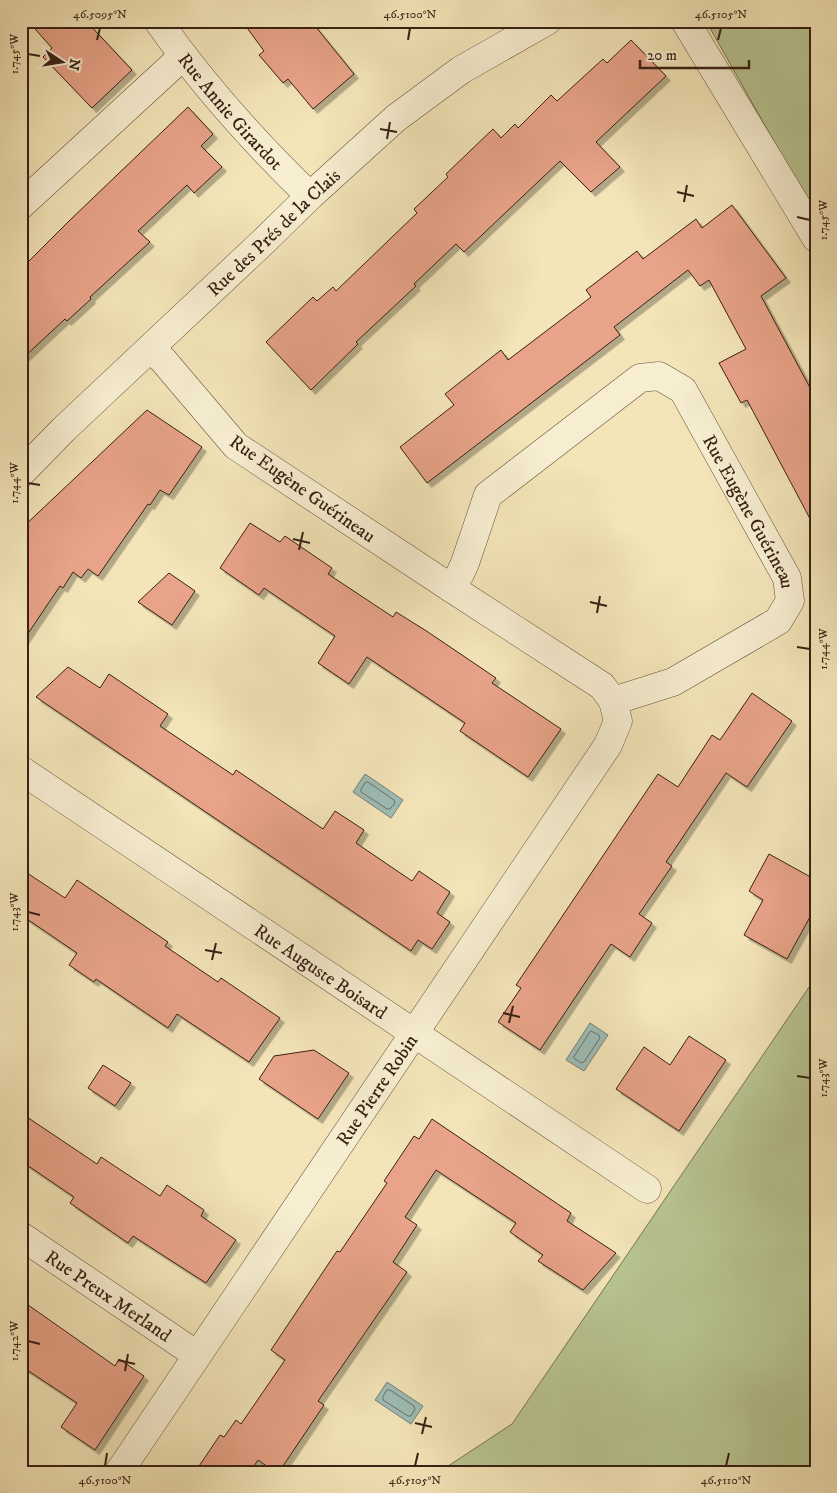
<svg xmlns="http://www.w3.org/2000/svg" width="837" height="1493" font-family="'IM FELL DW Pica',serif">
	<style>
		.green { fill: #b8c591; stroke: #787253 }
		.water { fill: #9dbdb6; stroke: #757e76 }
		.lines { fill: none; stroke-linecap: round; stroke-linejoin: round }
		.shore { stroke: #6a6e66; stroke-width: 1 }
		.building { fill: #e8a388; stroke: #382015; filter: url(#shadow) }
		.minor-casing { stroke: #67513e; stroke-width: 29 }
		.minor { stroke: #f7eed1; stroke-width: 28 }
		.ticks { fill: none; stroke: #382015; stroke-width: 2 }
		.labels { text-anchor: middle; stroke-width: 4; stroke-linejoin: round; paint-order: stroke }
		.street-label { font-size: 19px; fill: #382015; stroke: #f7eed1 }
		.neatline { fill: none; stroke: #382015; stroke-width: 2 }
		.ticks-label { font-size: 12px; text-anchor: middle; fill: #382015 }
	</style>
	<defs>
		<filter id="shadow"><feDropShadow dx="4.5" dy="4.5" stdDeviation="0" flood-color="#0004"/></filter>
	</defs>
	<rect width="100%" height="100%" fill="#f3e5b8"/>
	<filter id="stains"><feTurbulence type="fractalNoise" baseFrequency=".004" numOctaves="4"/><feColorMatrix values="0 0 0 0 .2 0 0 0 0 .09 0 0 0 0 .02 0 0 0 .5 -.17"/></filter>
	<radialGradient id="worn" r=".72"><stop offset=".6" stop-color="#630" stop-opacity="0"/><stop offset="1" stop-color="#630" stop-opacity=".3"/></radialGradient>
	<!-- green -->
	<path class="green" d="M706 21H816V216Z
		M816 977V1472H439L512 1424Z"/>
	<!-- water -->
	<path class="water" d="M365 774 403 800 391 818 353 792Z
		M590 1023 608 1035 584 1071 566 1060Z
		M387 1382 423 1406 411 1424 375 1400Z"/>
	<g class="lines">
		<!-- shore -->
		<path class="shore" d="M368 782 394 800 395 803 390 809H387L361 792V789L365 783Z
			M591 1031 599 1035 600 1038 584 1062 581 1063 575 1059 574 1057Z
			M387 1390H390L414 1406 415 1409 411 1416H408L383 1400V1397Z"/>
	</g>
	<!-- building -->
	<path class="building" d="M28 21H86L132 70 92 108 43 57 52 48Z
		M242 21H311L354 74 313 109 288 79 283 83 259 55 264 51Z
		M631 40 666 76 596 142 620 167 591 192 560 161 464 252 456 244 414 284 416 286 356 342 358 344 311 390 266 342 313 297 317 301 333 287 336 291 417 213 414 209 448 177 446 174 493 129 501 138 515 124 518 128 551 95 557 101 603 59 607 63Z
		M188 107 213 134 201 146 222 167 194 193 187 185 138 231 150 242 90 297 91 299 67 321 65 319 21 360V269L69 221Z
		M732 205 786 278 761 296 816 399V530L747 400 741 403 719 363 746 349 709 280 700 286 688 270 614 327 620 335 427 483 400 447 454 405 445 394 501 350 508 360 591 297 586 290 637 251 643 259 696 219 702 228Z
		M147 410 202 447 169 495 160 490 150 505 148 504 98 576 88 569 81 578 73 572 63 588 60 586 21 644V529Z
		M250 523 280 542 285 536 332 568 328 574 393 617 396 612 428 632 496 678 492 683 561 729 528 777 460 731 465 723 367 657 349 684 318 663 335 636 264 588 259 595 220 568Z
		M169 573 195 591 172 625 138 602Z
		M68 667 100 688 109 674 168 714 160 726 233 775 236 770 323 829 335 811 364 830 356 843 412 881 419 871 450 892 437 913 450 922 432 949 418 940 411 951 36 697Z
		M752 693 792 721 747 787 726 773 666 862 672 866 639 914 652 923 630 957 611 944 540 1050 498 1022 521 988 516 985 658 774 678 787 712 735 720 740Z
		M769 854 816 880V906L787 959 744 935 763 900 749 891Z
		M21 869 65 898 77 880 168 942 165 946 218 982 221 978 280 1018 249 1062 177 1014 168 1028 96 979 94 982 69 965 77 953 21 915Z
		M689 1036 726 1060 679 1131 616 1089 644 1047 670 1065Z
		M314 1050 349 1073 318 1119 259 1079 274 1056Z
		M103 1065 131 1083 115 1106 88 1088Z
		M21 1113 97 1164 101 1157 160 1196 167 1185 204 1210 201 1216 236 1240 206 1283 133 1236 128 1243 70 1203 74 1197 21 1161Z
		M432 1119 571 1213 567 1221 616 1253 583 1290 538 1261 543 1255 510 1232 516 1223 436 1170 405 1217 417 1225 393 1262 407 1272 318 1401 324 1405 279 1472H275L258 1460 250 1472H195L220 1435 224 1437 236 1420 241 1424 285 1360 271 1350 337 1251 340 1252 387 1183 384 1181 414 1136 419 1139Z
		M21 1300 115 1366 119 1359 144 1376 95 1450 61 1427 77 1403 21 1366Z"/>
	<g class="lines">
		<defs>
			<g id="minor">
				<path id="s1" d="M158 21C203 85 254 142 310 196"/>
				<path d="M685 21 816 238"/>
				<path d="M21 205 183 56"/>
				<path id="s2" d="M21 473 64 429 263 242 310 196 396 118 461 70 547 21"/>
				<path id="s3" d="M451 588 460 574 465 563 488 495 640 378 659 376 683 390 787 578 790 601 778 621 673 682 613 701"/>
				<path id="s4" d="M21 770 647 1189"/>
				<path id="s5" d="M21 1236 197 1355"/>
				<path id="s6" d="M119 1472 608 745 618 721 613 701 602 686 451 588 236 446 163 360 151 349"/>
			</g>
		</defs>
		<!-- minor casing -->
		<use href="#minor" class="minor-casing"/>
		<!-- minor -->
		<use href="#minor" class="minor"/>
	</g>
	<!-- ticks -->
	<path class="ticks" d="M97 40 100 28M408 40 410 28M718 40 721 28M28 54 40 56M380 129 397 132M387 139 390 122M677 192 694 196M684 202 687 185M797 217 810 220M28 483 40 485M293 539 310 543M299 550 303 532M590 602 607 606M597 613 600 596M797 647 810 649M28 912 40 915M205 950 222 953M212 960 216 943M503 1013 520 1017M509 1023 513 1006M797 1076 810 1078M28 1341 40 1344M118 1360 135 1364M125 1371 128 1354M415 1423 432 1427M422 1434 426 1417M105 1466 107 1453M415 1466 418 1453M726 1466 729 1453"/>
	<g class="labels">
		<!-- street labels -->
		<g class="street-label">
			<text dy="7" stroke="none"><textPath href="#s1" startOffset="116">Rue Annie Girardot</textPath></text>
			<text dy="7" stroke="none"><textPath href="#s2" startOffset="349">Rue des Prés de la Clais</textPath></text>
			<text transform="translate(303 488) rotate(35)" y="7">Rue Eugène Guérineau</text>
			<text dy="7" stroke="none"><textPath href="#s3" startOffset="478">Rue Eugène Guérineau</textPath></text>
			<text dy="7" stroke="none"><textPath href="#s4" startOffset="361">Rue Auguste Boisard</textPath></text>
			<text dy="7" stroke="none"><textPath href="#s6" startOffset="461">Rue Pierre Robin</textPath></text>
			<text dy="7" stroke="none"><textPath href="#s5" startOffset="106">Rue Preux Merland</textPath></text>
		</g>
	</g>
	<!-- margin -->
	<rect width="837" height="1493" fill="none" stroke="#f3e5b8" stroke-width="55"/>
	<!-- north arrow -->
	<g transform="translate(62 62) rotate(102)" stroke="#f7eed1" stroke-width="4" paint-order="stroke">
	<path d="M0-4L9 19L0 12L-9 19Z" fill="#382015"/>
	<text y="-8" font-size="14" font-weight="bold" text-anchor="middle" fill="#382015">N</text>
	</g>
	<!-- scale -->
	<path d="M640 60v8h109v-8" fill="none" stroke="#382015" stroke-width="2.5"/>
	<text x="647" y="60" font-size="15" fill="#382015" stroke="#f7eed1" stroke-width="4" paint-order="stroke">20 m</text>
	<rect x="28" y="28" width="782" height="1438" class="neatline"/>
	<g class="ticks-label">
		<text x="100" y="18">46.5095°N</text>
		<text x="410" y="18">46.5100°N</text>
		<text x="721" y="18">46.5105°N</text>
		<text transform="translate(14 54) rotate(-90)" y="4">1.745°W</text>
		<text transform="translate(823 220) rotate(-90)" y="4">1.745°W</text>
		<text transform="translate(14 483) rotate(-90)" y="4">1.744°W</text>
		<text transform="translate(823 649) rotate(-90)" y="4">1.744°W</text>
		<text transform="translate(14 912) rotate(-90)" y="4">1.743°W</text>
		<text transform="translate(823 1078) rotate(-90)" y="4">1.743°W</text>
		<text transform="translate(14 1341) rotate(-90)" y="4">1.742°W</text>
		<text x="105" y="1484">46.5100°N</text>
		<text x="415" y="1484">46.5105°N</text>
		<text x="726" y="1484">46.5110°N</text>
	</g>
	<rect width="100%" height="100%" filter="url(#stains)"/>
	<rect width="100%" height="100%" fill="url(#worn)"/>
</svg>
